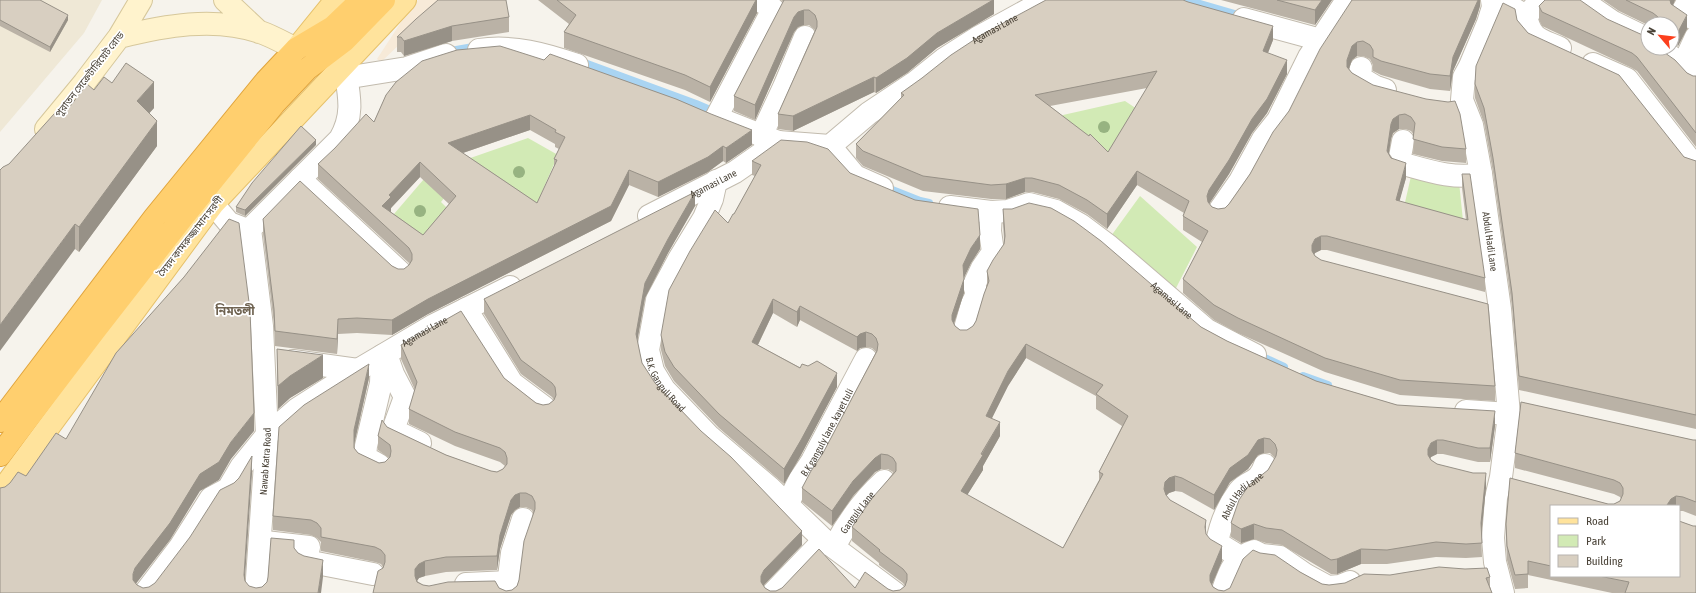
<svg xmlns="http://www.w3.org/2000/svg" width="1696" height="593" font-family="'Asap Condensed','Noto Sans Bengali',sans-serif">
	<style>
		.commercial { fill: #f7ead8 }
		.education { fill: #efe8d6 }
		.green { fill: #d2eab5 }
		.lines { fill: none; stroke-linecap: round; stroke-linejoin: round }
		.stream { stroke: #a9d4f2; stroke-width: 8 }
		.street-casing { stroke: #c2bbae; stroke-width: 24 }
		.secondary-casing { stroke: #d6c79b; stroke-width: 24 }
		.primary-casing { stroke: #e6c16a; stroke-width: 24 }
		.highway-casing { stroke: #e0a43c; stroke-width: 24 }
		.street { stroke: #fff; stroke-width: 22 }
		.secondary { stroke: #fff3cd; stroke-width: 22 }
		.primary { stroke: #ffe39c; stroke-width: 22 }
		.highway { stroke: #ffcf6e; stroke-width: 22 }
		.tree { fill: #97b381 }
		.wall { fill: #bab2a6; fill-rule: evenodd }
		.shaded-wall { fill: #979187 }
		.building { fill: #d8cfc1; stroke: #979187; fill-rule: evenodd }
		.labels { text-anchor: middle; stroke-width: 3.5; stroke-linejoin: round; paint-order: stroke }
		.street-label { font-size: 10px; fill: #4b4439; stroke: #fff }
		.quarter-label { font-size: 12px; font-weight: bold; fill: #6e6250; stroke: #fff }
	</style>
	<rect width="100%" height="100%" fill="#f6f3ec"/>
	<!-- commercial -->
	<path class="commercial" d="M418 0H446L381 62 377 59 405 16Z"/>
	<!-- education -->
	<path class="education" d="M0 0H102L84 33 0 132Z"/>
	<!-- green -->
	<path class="green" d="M1125 101 1137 109 1112 163 1063 125V115Z
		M528 138 558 155 541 194 552 200 544 217 467 169 441 202 457 218 420 245 388 221 430 172Z
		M1412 172 1459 182 1465 240 1403 211Z
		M1140 196 1197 247 1175 290 1111 236Z"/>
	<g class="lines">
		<!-- stream -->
		<path class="stream" d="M1186 0 1245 17
			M445 52 479 46
			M579 61 696 104 717 113
			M882 186 920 201 929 203
			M1256 354 1284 367
			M1303 376 1328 385"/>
		<defs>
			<g id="street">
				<path id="s1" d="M1492 0 1493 7 1488 23 1470 66 1464 77 1462 100 1472 125 1481 174 1500 309 1509 415 1501 477 1496 498 1493 538 1495 562 1503 593"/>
				<path d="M1499 0 1526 16C1531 40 1540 39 1560 48"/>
				<path d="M1581 0 1613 22 1648 39"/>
				<path d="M1689 0 1682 12 1696 20"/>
				<path d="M1526 16 1541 0"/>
				<path d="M1244 19 1321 40"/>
				<path d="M1659 48 1683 65 1696 78"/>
				<path d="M479 50C513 45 545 54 577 65"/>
				<path d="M1593 64 1627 79 1690 160 1696 163"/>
				<path d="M1683 65 1696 37"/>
				<path d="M1361 68 1359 77 1376 87 1385 90"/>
				<path d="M339 70 346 75 357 76 407 68 446 55"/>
				<path d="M716 118 773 9 759 0"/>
				<path d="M725 121 778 142"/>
				<path d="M761 136 784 87 805 37"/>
				<path d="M1403 141 1399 162 1400 163C1426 170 1454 180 1481 174"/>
				<path d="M830 146 855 176 882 188"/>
				<path d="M300 179 400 272"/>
				<path id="s2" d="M716 181 712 199 704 218 679 259 657 300 648 350 653 371 664 389 710 437 770 488 824 540 895 593"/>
				<path d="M213 204 229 223 250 231"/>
				<path id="s3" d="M950 207 991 212 1008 211 1029 204 1056 211 1081 225 1109 246 1207 330 1255 355"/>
				<path d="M1219 211 1240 181 1263 139 1278 120 1309 57 1347 0"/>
				<path id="s4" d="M649 216 735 172 778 142 830 146 869 113 914 83 944 59 977 38 1046 0"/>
				<path d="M466 309 512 383 544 407"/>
				<path d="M964 332 972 304 977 294 974 285 982 268 993 252 990 231 991 212"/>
				<path d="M386 354 393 374 405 397 393 430 420 443"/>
				<path d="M293 361 358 370"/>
				<path d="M1466 411 1509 414"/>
				<path d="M379 465 365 457 366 446 381 383 382 356"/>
				<path id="s5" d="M787 505 800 479 812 461 866 359"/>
				<path d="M265 542 309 547 306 561 373 574"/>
				<path id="s6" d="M834 547C847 523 864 499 884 481"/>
				<path id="s7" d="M1240 557 1217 543C1220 525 1228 506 1239 491 1249 479 1258 485 1265 465"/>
				<path d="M466 584 509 582"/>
				<path id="s8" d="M145 593 180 547 211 498 228 489 241 467 267 435 297 409 358 370 434 325 510 287"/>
				<path id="s9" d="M256 593 267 435 262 326 250 229 340 139C353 117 350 99 346 75"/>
				<path d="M507 593 512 553 523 519"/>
				<path d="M773 593 824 540"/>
				<path d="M1222 593C1229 573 1233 557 1254 551L1262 555 1280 557 1306 575 1328 587 1340 586 1350 582"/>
			</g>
			<path id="secondary" d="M225 0 259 32
				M119 37C164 26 214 16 260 32 272 36 284 43 296 49
				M46 129 84 83 119 37 141 0"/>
			<path id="primary" d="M297 48 336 0
				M0 493 213 204 405 0"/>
			<path id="highway" d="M0 421 155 217 266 81 296 49 333 27 361 0
				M0 455 95 330 183 217 274 104 307 69 344 41 384 0"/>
		</defs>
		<!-- street casing -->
		<use href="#street" class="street-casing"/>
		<!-- secondary casing -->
		<use href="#secondary" class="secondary-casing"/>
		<!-- primary casing -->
		<use href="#primary" class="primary-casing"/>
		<!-- highway casing -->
		<use href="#highway" class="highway-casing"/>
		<!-- street -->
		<use href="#street" class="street"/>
		<!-- secondary -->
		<use href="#secondary" class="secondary"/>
		<!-- primary -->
		<use href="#primary" class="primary"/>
		<!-- highway -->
		<use href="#highway" class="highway"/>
	</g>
	<!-- trees -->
	<g class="tree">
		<circle cx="1104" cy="127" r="6"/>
		<circle cx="519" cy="172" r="6"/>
		<circle cx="420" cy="211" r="6"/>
	</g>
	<!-- wall -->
	<path class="wall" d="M0 0 68 20 50 52 0 26Z
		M438 0 509 17V32L452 41 404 56 401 52H397V37Z
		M538 0H757V13L710 102 685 90 564 48V32L569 24Z
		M781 0H994V14L937 48 907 73 876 93 874 92 793 131 778 129V114L815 30 809 25H804L798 27 794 32 755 120 734 111V96L783 2Z
		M1221 0H1332L1315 25Z
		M1352 0 1480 6 1476 19 1453 71 1450 91 1430 89 1381 75 1373 71V65L1370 59 1363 56H1357L1352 60 1349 69 1352 73 1466 149V163L1442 161 1413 154 1414 135 1411 131 1405 129H1399L1393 133 1391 139 1389 153 1406 178 1399 201 1466 220 1462 188V174L1485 278V292L1327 250H1321L1315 253 1314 255 1315 256 1495 386V401L1400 395 1325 372 1238 333 1214 320 1183 293V279L1202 242 1183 230V216L1184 213 1137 185 1107 229 1087 214 1059 199 1032 192H1025L1006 199H991L923 191 863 166 856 158V144L901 98V93L1273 40 1268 53 1287 74 1267 113 1252 133 1229 174 1209 204 1212 207 1218 209 1225 208 1229 204 1250 174 1289 111ZM1147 88 1108 152 1050 106Z
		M1603 0H1675L1673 5 1687 29 1678 46 1672 42V24H1648V25L1619 11Z
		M1539 6 1648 48 1687 73 1693 76H1696V147L1637 71 1632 68 1542 26 1539 20Z
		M1517 20 1528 33 1684 157 1696 161V429L1519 390 1512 307 1493 172 1484 123 1475 98V84Z
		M112 83 154 108 149 113 157 146 79 252 75 249 9 164 68 109Z
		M386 95 752 145 729 161 726 163 723 161 708 172 658 197 629 185 611 221 428 314 392 335 357 333 338 334 337 354 275 346 274 324 263 234V219L392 266 398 269H404L410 265 409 263 318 179V164L374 122ZM530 130 555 144V147L559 149 554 159V167L537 203 463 153ZM420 177 449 204 423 235 391 212V208Z
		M316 145 245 216 236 212V207Z
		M752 161 850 173 980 249 971 263 963 278 964 293 954 324 955 326 960 330H967L973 326 976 321 987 285V271L1004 244V240L1003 224V209L1201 327 1227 341 1316 381 1397 405 1495 426 1490 462H1478L1443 454H1437L1431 457 1430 459 1431 460 1437 464 1486 488 1481 531 1482 557 1466 558 1436 557 1387 564H1361L1337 574H1331L1282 545 1266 543 1254 539 1241 543 1231 537V523L1268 470 1275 458 1270 453H1264L1258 455 1248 469 1230 482 1214 510 1182 492 1175 491 1169 493 1166 496 1206 534 1222 561 1212 585 1213 587 1218 590 1224 591 1300 572 1322 584 1329 585 1490 577V587L1492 593H373L383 567 381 564 375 562 321 551V542L317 538 311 535 273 530V516L369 378 354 444V448L358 453 379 463 385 462 389 458 378 450V436L387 427 446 455 491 471 497 472 503 469 505 466 500 462 455 446 409 424V409L415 390 401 359V345L504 378 536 403 543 405 549 404 554 400 552 397 521 374 484 314V299L695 206 668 253 645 298 637 340 642 363 655 383 802 545 764 585 763 586 765 588 770 591 855 588 888 589 893 591 900 590 905 586 903 583 879 565V563L852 541V527L893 473V472L888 469H881L875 472 853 496 832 526 802 502V488L823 453 876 352 872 348 866 347 860 348 857 351 800 320 797 327 773 313 758 345 837 387 801 455 784 484 719 428 674 381 665 366 661 350V335L728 223 734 214 755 176 752 175ZM1026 358 1096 396V409L1122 426 1099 472V480L1063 548 967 495 983 470V466L1000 436 992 418 1008 386ZM520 507H526L532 510 533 513 519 580 517 586 512 590 506 591 499 588 429 586 423 585 417 581 419 578 425 576 446 572 497 570 500 549 511 515 515 510Z
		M277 349 323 378 290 398 278 409 277 371Z
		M1521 402 1693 440H1696V516L1683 511H1679V506H1551V576H1679V521L1693 526H1696V593H1612L1528 575V588L1515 589 1507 560 1506 538V524L1510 478 1608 504H1614L1620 501 1621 499 1620 497 1614 494 1515 468V453Z"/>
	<!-- shaded-wall -->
	<path class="shaded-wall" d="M756 0H757V13L710 102V87Z
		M993 0H994V14L937 48 907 73 876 93V78L937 33Z
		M1322 0H1332L1315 25V10Z
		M1478 0H1480V6L1476 19 1453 71 1450 91V76L1453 57Z
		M1670 0H1675L1670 12Z
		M804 10V25L798 27 794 32 755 120V105L794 17 798 12Z
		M68 15V20L50 52V47Z
		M1687 15V29L1678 46V32Z
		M452 26V41L404 56V41Z
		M1273 26V40L1263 65V51Z
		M1357 42V56L1352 60 1347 74V60L1352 46Z
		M1287 60V74L1267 113 1252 133 1229 174 1209 204 1207 210V196L1209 190 1252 119Z
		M874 77V92L793 131V116Z
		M154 82V108L137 127V101Z
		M530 115V130L448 158V143Z
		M1399 115V129L1393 133 1391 139 1387 165V151L1391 124 1393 119Z
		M157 121V146L79 252V227Z
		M752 130V145L726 163V148Z
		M316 140V145L245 216V210Z
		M723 146V161L708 172 658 197V182Z
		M420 162V177L391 208V212L382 221V206L389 195Z
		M1406 163V178L1396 214V200Z
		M629 170V185L611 221 428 314 392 335V320Z
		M1137 171V185L1107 229V214Z
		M1025 178V192L1006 199V184Z
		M695 192V206L668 253 645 298 636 348V334L645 283 668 239Z
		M75 224V249L0 351V325Z
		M980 235V249L971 263 963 280V265L971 248Z
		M1321 236V250L1315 253 1312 259V245L1315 239Z
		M964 279V293L952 329V315Z
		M773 299V313L752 357V342Z
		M800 306V320L797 327V312Z
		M338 319V334L337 354V339Z
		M866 332V347L860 348 857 351V337L860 334Z
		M1026 344V358L1008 386 986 430V416L1008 371Z
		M323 355V378L290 398 278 409V386L290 376Z
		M369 364V378L354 445V430Z
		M837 373V387L801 455 784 484V469Z
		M1495 411V426L1490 462V448Z
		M254 413V431L231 459 219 480 200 491 170 540 135 585 133 591V574L135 568 200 474 231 442Z
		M1000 422V436L983 466V470L961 505V491Z
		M1264 438V453L1258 455 1248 469 1230 482 1214 510V495L1230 468 1258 440Z
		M1437 440V454L1431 457 1428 463V449L1431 443Z
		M881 454V469L875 472 853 496 832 526V511L853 481 875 458Z
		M252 456V474L244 592V575Z
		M1486 473V488L1481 537V523Z
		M1175 476V491L1169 493 1165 497 1164 489 1165 482 1169 478Z
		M520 493V507L515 510 511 515 500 549 497 570V556L500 535 511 500 515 495Z
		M1676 496V506H1667V505L1671 499Z
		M1206 520V534L1205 527Z
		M1254 524V539L1241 543V529Z
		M802 531V545L764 585 761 590V576L764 570Z
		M1222 546V561L1210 589V575Z
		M1361 549V564L1337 574V559Z
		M323 560V577L321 593H318Z
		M425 561V576L419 578 415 584V569L419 564Z"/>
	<!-- building -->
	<path class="building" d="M0 0H40L68 15 50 47 0 20Z
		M438 0H506L509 17 452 26 404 41 401 37H397L416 19Z
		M557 0H756L710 87 685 75 564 32 576 15Z
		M784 0H993L937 33 907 58 876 78 874 77 793 116 778 114 817 27V21L815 15 809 10H804L798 12 794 17 755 105 734 96Z
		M1046 0H1183L1188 2 1273 26 1263 51 1287 60 1267 99 1252 119 1229 160 1209 190 1207 196 1208 202 1212 207 1218 209 1225 208 1229 204 1250 174 1273 132 1289 111 1320 49 1352 0H1478L1453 57 1450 76 1430 74 1381 61 1373 57V50L1370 45 1363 41 1357 42 1352 46 1347 60V67L1352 73 1373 85 1426 99 1448 102 1455 101 1460 114 1466 149 1442 147 1413 139 1415 123 1411 117 1405 114 1399 115 1393 119 1391 124 1387 151 1391 158 1406 163 1396 200 1468 220 1462 174H1470L1485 278 1327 236H1321L1315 239 1312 245V251L1315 256 1321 260 1488 304 1495 386 1400 380 1325 358 1238 318 1214 305 1183 279 1208 231 1183 216 1189 201 1137 171 1107 214 1087 200 1059 185 1032 178H1025L1006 184 991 185 923 176 863 151 856 144 904 95 901 93 922 78 951 55 983 34ZM1157 71 1108 152 1090 134 1089 136 1035 95Z
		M1277 0H1322L1315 10Z
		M1545 0H1580L1607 19 1647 37 1648 38V48H1658L1675 60 1687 73 1693 76H1696V133L1637 57 1632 53 1542 12 1539 6Z
		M1626 0H1670L1671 4 1687 15 1678 32 1672 28V24H1667L1660 21 1658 17 1653 13Z
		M1503 3 1515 9 1517 20 1528 33 1619 75 1684 157 1696 161V415L1519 376 1512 293 1493 158 1484 108 1475 84 1476 66Z
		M500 46 544 60 550 54 676 99 711 114 752 130 729 146 726 148 723 146 708 157 658 182 629 170 611 206 428 299 392 320 357 318 338 319 337 339 275 331 274 309 263 219 300 181 392 266 398 269H404L409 265 412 260V254L409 248 318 164 335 148 366 114 374 122 386 95 396 82 422 61 457 50ZM530 115 556 130 555 132 565 137 554 159 557 160 537 203 448 143ZM420 162 456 196 423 235 382 206 391 197 389 195Z
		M126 63 154 82 137 101 157 121 79 227 75 224 0 325V170L3 167 9 164 63 104 68 109 87 84 94 90 104 77 112 83Z
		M301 126 316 140 245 210 236 207 252 183Z
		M781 140 807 142 828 149 850 173 915 200 978 209 980 235 971 248 963 265 964 279 952 315V320L955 326 960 330H967L973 326 976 321 984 294 989 281 987 271 993 260 1004 244 1005 236 1003 209H1012L1029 203 1051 208 1074 221 1101 241 1201 327 1227 341 1316 381 1397 405 1495 411 1490 448H1478L1443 440H1437L1431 443 1428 449V455L1431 460 1437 464 1473 473H1486L1481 523 1482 543 1466 544 1436 542 1387 550 1361 549 1337 559 1331 560 1282 530 1266 528 1254 524 1241 529 1231 523 1239 500 1249 485 1268 470 1276 456 1277 450 1275 444 1270 439 1264 438 1258 440 1248 455 1230 468 1214 495 1182 478 1175 476 1169 478 1165 482 1164 489 1166 495 1170 500 1206 520 1205 527 1206 534 1210 539 1222 546 1210 575V581L1213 587 1218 590 1224 591 1230 588 1243 559 1253 550 1260 553 1275 555 1300 572 1322 584 1329 585 1345 583 1364 574 1390 575 1439 567 1465 569 1487 568 1490 577 1486 578 1492 593H373L378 571 383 568 385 562V555L381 550 375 547 321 537V528L317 523 311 520 273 516 279 427 304 405 369 364 354 430V448L358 453 379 463 385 462 390 457 391 451 390 445 378 436 382 420 387 427 446 455 491 471 497 472 503 469 507 464V458L505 452 500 448 455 432 409 409 417 382 401 345 461 311 504 378 536 403 543 405 549 404 554 400 556 395 555 387 552 383 521 360 484 299 695 192 668 239 645 283 636 334 642 363 655 383 701 431 731 457 802 531 764 570 761 576V582L765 588 770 591H776L782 588 819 549 855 588 865 572 888 589 893 591 900 590 905 586 907 580V574L903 569 879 551 880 550 852 527 873 497 896 471V463L893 458 888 455 881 454 875 458 853 481 832 511 802 488 811 471 823 453 877 351 878 344 876 338 872 334 866 332 860 334 857 337 800 306 797 312 773 299 752 342 800 368 802 364 808 366 817 361 837 373 801 440 784 469 719 414 674 367 665 352 661 335 669 290 690 251 715 210 728 223 733 214H734L761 165 752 161ZM1026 344 1103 385 1096 394 1128 416 1099 472 1103 474 1063 548 961 491 983 455 981 454 1000 422 986 416 1008 371ZM520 493H526L532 496 535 502V509L524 541 519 580 517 586 512 590 506 591 499 588 495 581 448 582 429 586 423 585 417 582 415 576V569L419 564 425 561 446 557 497 556 500 535 511 500 515 495Z
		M229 219 239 223 250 310 254 413 231 442 219 462 200 474 170 523 135 568 133 574V580L137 585 143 588 149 587 155 583 190 537 220 490 234 483 239 478 252 456 244 575 245 581 249 586 256 588 262 587 267 582 268 577 271 538 294 540V548L298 553 304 556 323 560 318 593H0V488L5 487 10 483 18 472 26 476 56 433 66 439 116 353 184 277Z
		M277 349 323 355 290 376 278 386Z
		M1521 402 1693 440H1696V502L1683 497 1676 496 1671 499 1667 505V506H1551V566L1528 561V574L1515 575 1507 546 1506 524 1510 478 1608 504H1614L1620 501 1623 494V488L1620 483 1614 480 1515 453Z
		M1679 521 1693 526H1696V593H1625L1629 582 1599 576H1679Z"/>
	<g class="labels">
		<!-- street labels -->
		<g class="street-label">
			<text dy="4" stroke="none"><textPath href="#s4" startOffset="404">Agamasi Lane</textPath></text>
			<text transform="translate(89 74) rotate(-52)" y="4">পুরাতন সেক্রেটারিয়েট রোড</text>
			<text dy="4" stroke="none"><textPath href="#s4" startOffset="72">Agamasi Lane</textPath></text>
			<text transform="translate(190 236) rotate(-52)" y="4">সৈয়দ কামরুজ্জামান সরণী</text>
			<text dy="4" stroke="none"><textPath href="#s1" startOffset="251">Abdul Hadi Lane</textPath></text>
			<text dy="4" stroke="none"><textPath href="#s3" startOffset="255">Agamasi Lane</textPath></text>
			<text dy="4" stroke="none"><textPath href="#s8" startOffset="391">Agamasi Lane</textPath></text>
			<text dy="4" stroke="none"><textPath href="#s2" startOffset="224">B.K. Ganguli Road</textPath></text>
			<text dy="4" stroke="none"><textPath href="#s5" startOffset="83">B.K ganguly lane, kayet tuli</textPath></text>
			<text dy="4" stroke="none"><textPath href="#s9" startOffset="132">Nawab Katra Road</textPath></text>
			<text dy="4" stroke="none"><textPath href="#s7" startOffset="82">Abdul Hadi Lane</textPath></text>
			<text dy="4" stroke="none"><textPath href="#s6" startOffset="42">Ganguly Lane</textPath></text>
		</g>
		<!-- quarter labels -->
		<g class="quarter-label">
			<text x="235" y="315">নিমতলী</text>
		</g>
	</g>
	<!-- legend -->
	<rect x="1550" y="505" width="130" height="72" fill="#ffffff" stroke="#b7b4b0"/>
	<rect x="1558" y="518" width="20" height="6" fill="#ffe39c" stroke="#b7b4b0"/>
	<text x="1586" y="525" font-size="12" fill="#4b4439">Road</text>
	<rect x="1558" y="535" width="20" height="12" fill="#d2eab5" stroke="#b7b4b0"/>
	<text x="1586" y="545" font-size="12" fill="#4b4439">Park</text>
	<rect x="1558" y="555" width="20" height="12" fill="#d8cfc1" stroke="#b7b4b0"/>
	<text x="1586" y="565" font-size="12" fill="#4b4439">Building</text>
	<!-- north arrow -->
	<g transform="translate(1660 36) rotate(298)"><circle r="19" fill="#ffffff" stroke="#b7b4b0"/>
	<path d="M0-3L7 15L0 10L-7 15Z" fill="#fc3f1d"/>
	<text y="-6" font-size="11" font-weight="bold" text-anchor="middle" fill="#4b4439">N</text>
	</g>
</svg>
